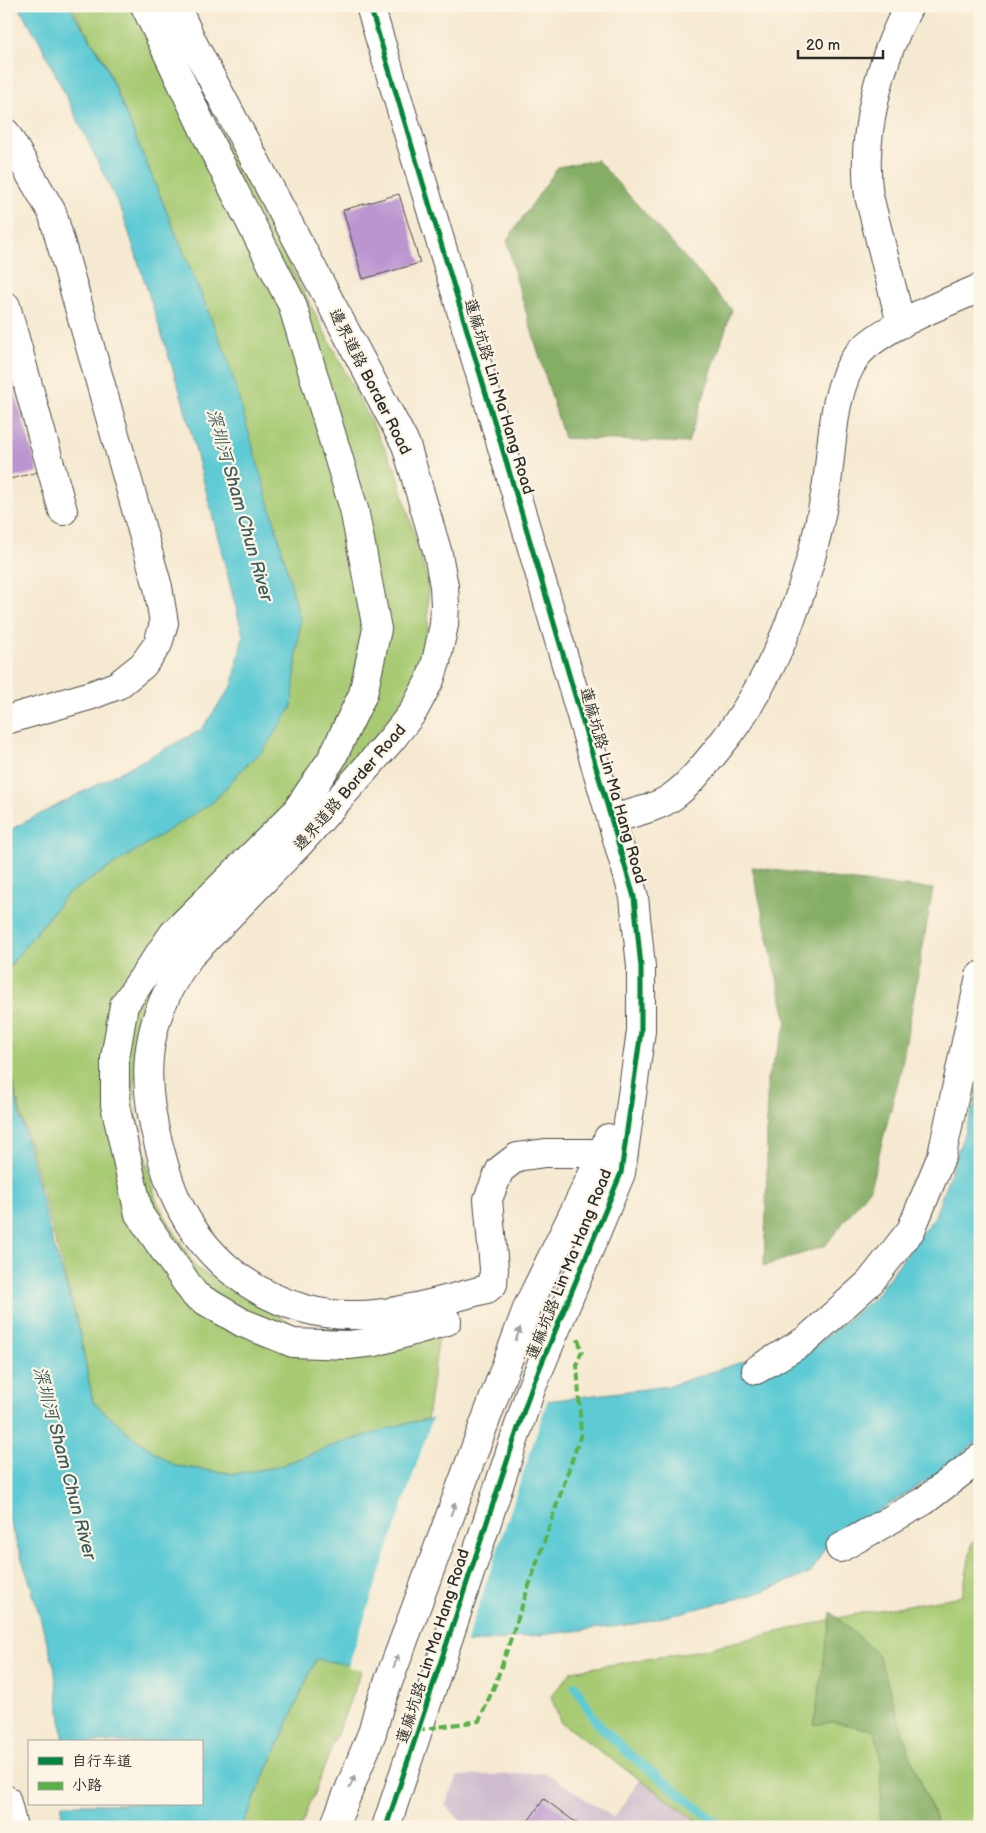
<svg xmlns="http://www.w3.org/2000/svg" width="986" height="1833" font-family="'Balsamiq Sans','LXGW WenKai TC',sans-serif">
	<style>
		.industrial { fill: #cfbdcf }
		.green { fill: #a7ca73; stroke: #697a4f }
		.forest { fill: #85ae65; stroke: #586c48 }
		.water { fill: #5dcad4; stroke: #447a80 }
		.pier { fill: #f6e9d1 }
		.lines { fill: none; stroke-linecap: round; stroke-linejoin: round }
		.stream { stroke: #5dcad4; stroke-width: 9 }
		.building { fill: #ba95d0 }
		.minor-casing { stroke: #494844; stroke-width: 30 }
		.minor { stroke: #fff; stroke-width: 28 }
		.quiet { stroke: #56b246; stroke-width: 4; stroke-dasharray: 8 4; stroke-linecap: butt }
		.cycleway-casing { stroke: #fcf5e5; stroke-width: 8 }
		.cycleway { stroke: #00873e; stroke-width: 5 }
		.oneway { fill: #a0a0a0 }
		.labels { text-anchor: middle; stroke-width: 4.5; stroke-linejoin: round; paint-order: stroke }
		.street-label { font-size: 16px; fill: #2b2b2b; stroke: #fcf5e5 }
		.water-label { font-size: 18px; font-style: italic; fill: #3a5b5e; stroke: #fcf5e5 }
	</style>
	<rect width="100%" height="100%" fill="#fcf5e5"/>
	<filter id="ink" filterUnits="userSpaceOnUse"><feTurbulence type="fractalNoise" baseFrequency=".02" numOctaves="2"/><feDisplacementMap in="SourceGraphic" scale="10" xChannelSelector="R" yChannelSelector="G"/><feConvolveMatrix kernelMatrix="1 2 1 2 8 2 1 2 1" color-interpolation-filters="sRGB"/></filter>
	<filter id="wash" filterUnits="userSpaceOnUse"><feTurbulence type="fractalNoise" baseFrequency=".0096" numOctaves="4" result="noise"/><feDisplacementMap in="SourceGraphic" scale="20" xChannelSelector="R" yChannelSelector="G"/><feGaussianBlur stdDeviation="1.12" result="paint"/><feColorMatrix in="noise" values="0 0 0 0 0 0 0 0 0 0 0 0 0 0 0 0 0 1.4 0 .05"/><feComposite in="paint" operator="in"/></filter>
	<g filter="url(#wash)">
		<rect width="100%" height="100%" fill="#f6e9d1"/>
		<!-- industrial -->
		<path class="industrial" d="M546 1773 614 1818 641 1778 707 1827H467L445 1805 458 1776Z"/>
		<!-- green -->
		<path class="green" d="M71 6H160L170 34 396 470 428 583V633L413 687 375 737 204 933 141 1025 133 1103 156 1200 195 1267 298 1327 364 1335 442 1314 427 1419 403 1424 332 1446 277 1467 235 1474 175 1466 134 1438 93 1402 78 1325 6 1057V978L12 963 66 895 216 799 245 766 262 752 227 357 104 61Z
			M980 1535V1827H705L560 1722 551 1696 572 1671 696 1651 855 1614 962 1596 972 1543Z
			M316 1659 364 1664 301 1827H242Z"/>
		<!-- forest -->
		<path class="forest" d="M597 160 732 310 688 443 564 438 515 275 507 240 558 167Z
			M752 867 854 881 933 889 901 1070 870 1188 825 1246 764 1266 767 1175V1079L787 1023Z
			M831 1612 879 1656 910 1755 939 1827H879L882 1766 875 1731 833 1722 814 1725Z"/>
		<!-- water -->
		<path class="water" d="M18 6H69L104 61 227 357 276 527 300 619 292 707 262 752 245 766 213 802 66 895 12 963 6 978V832L201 730 233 684 243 635 183 401 123 214 39 40Z
			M6 1060 53 1243 78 1325 93 1402 134 1438 175 1466 235 1474 277 1467 332 1446 403 1424 489 1408 669 1386 748 1360 786 1369 874 1298 935 1216 975 1103 980 1071V1440L935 1475 827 1544 811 1573 756 1594 635 1624 409 1650 390 1672 316 1659 242 1827H59L61 1823 62 1804H201V1742H64L54 1666 30 1583 6 1512Z"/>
		<!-- pier -->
		<path class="pier" d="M548 1399 465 1646 410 1652 391 1675 348 1667 433 1416 489 1406Z"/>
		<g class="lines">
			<!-- stream -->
			<path class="stream" d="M575 1686 597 1723 629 1754 722 1827"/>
		</g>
		<g id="blocks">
			<!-- building -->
			<path class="building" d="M399 194 420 263 363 279 343 210Z
				M6 360 38 472 6 480Z
				M544 1799 582 1827H524Z"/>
		</g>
	</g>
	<g filter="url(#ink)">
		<use href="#blocks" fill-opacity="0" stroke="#494844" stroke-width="1"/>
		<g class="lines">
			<defs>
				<path id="minor" d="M145 6 214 151 292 304 354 509 377 629 363 694 331 760 295 813 173 934 124 1005 115 1058V1105L139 1214 195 1295 243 1323 293 1343 348 1345 375 1342 447 1321
					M176 6 194 45 406 445 438 554 444 586 445 605 444 625 436 662 430 680 413 712 391 740 299 844 190 956C172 980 158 1007 152 1037 144 1074 149 1110 159 1146 164 1165 169 1185 178 1203 203 1255 249 1294 305 1309 366 1326 427 1304 487 1289L493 1284 494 1269 488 1199 500 1170 517 1157 545 1153H624
					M370 6 527 531 634 897 641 967V1031L621 1173 531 1389 386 1827
					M6 133 52 212 158 587 164 623 158 644 143 665 118 685 92 695 6 720
					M6 306 63 511
					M901 324 869 196C860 136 880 59 909 6
					M612 819C631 813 655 809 672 797 689 785 703 767 716 751 777 676 810 583 826 489 833 448 831 392 856 357 876 329 946 303 980 288
					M756 1370 806 1340 870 1282 911 1230 942 1155 980 976
					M840 1548 924 1501 980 1458
					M6 1799 13 1827
					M334 1827 372 1733 379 1707 528 1306 603 1153 608 1138"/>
			</defs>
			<!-- minor casing -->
			<use href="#minor" class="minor-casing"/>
			<!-- minor -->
			<use href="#minor" class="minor"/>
			<!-- quiet -->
			<path class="quiet" d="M417 1730 479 1721 496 1682 581 1434 577 1362 582 1351 577 1336"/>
			<defs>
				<path id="cycleway" d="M370 6 527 531 634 897 641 967V1031L621 1173 531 1389 386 1827"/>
			</defs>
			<!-- cycleway casing -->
			<use href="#cycleway" class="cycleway-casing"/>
			<!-- cycleway -->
			<use href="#cycleway" class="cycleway"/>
		</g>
		<!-- one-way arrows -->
		<defs><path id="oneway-solid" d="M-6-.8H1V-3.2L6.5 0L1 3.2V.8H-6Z" transform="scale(1.25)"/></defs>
		<g class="oneway">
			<use href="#oneway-solid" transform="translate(518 1334) rotate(-70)"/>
			<use href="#oneway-solid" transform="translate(453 1509) rotate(-69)"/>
			<use href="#oneway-solid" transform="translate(396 1661) rotate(-69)"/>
			<use href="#oneway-solid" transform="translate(352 1782) rotate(-68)"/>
		</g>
	</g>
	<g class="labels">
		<!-- street labels -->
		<g class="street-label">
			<text transform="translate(371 381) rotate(63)" y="6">邊界道路 Border Road</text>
			<text transform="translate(500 396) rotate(73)" y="6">蓮麻坑路 Lin Ma Hang Road</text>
			<text transform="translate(614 785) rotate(74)" y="6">蓮麻坑路 Lin Ma Hang Road</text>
			<text transform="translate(349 787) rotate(-49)" y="6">邊界道路 Border Road</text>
			<text transform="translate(568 1264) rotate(-68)" y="6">蓮麻坑路 Lin Ma Hang Road</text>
			<text transform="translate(432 1646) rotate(-72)" y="6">蓮麻坑路 Lin Ma Hang Road</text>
		</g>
		<!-- water labels -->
		<g class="water-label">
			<text transform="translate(240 505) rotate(74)" y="6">深圳河 Sham Chun River</text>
			<text transform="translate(65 1463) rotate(75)" y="6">深圳河 Sham Chun River</text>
		</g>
	</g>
	<!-- margin -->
	<rect width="986" height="1833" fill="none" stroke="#fcf5e5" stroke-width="25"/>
	<!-- legend -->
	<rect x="28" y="1740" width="175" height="65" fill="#fcf5e5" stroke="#a8a49b"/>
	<rect x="38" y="1757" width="25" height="8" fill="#00873e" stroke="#a8a49b"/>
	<text x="72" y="1766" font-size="15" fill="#2b2b2b">自行车道</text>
	<rect x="38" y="1782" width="25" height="8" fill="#56b246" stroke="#a8a49b"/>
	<text x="72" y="1790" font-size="15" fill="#2b2b2b">小路</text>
	<!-- scale -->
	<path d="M798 50v8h85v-8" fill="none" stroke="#2b2b2b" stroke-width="2.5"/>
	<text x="806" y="50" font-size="15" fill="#2b2b2b" stroke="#fcf5e5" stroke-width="4" paint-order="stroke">20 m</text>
</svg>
